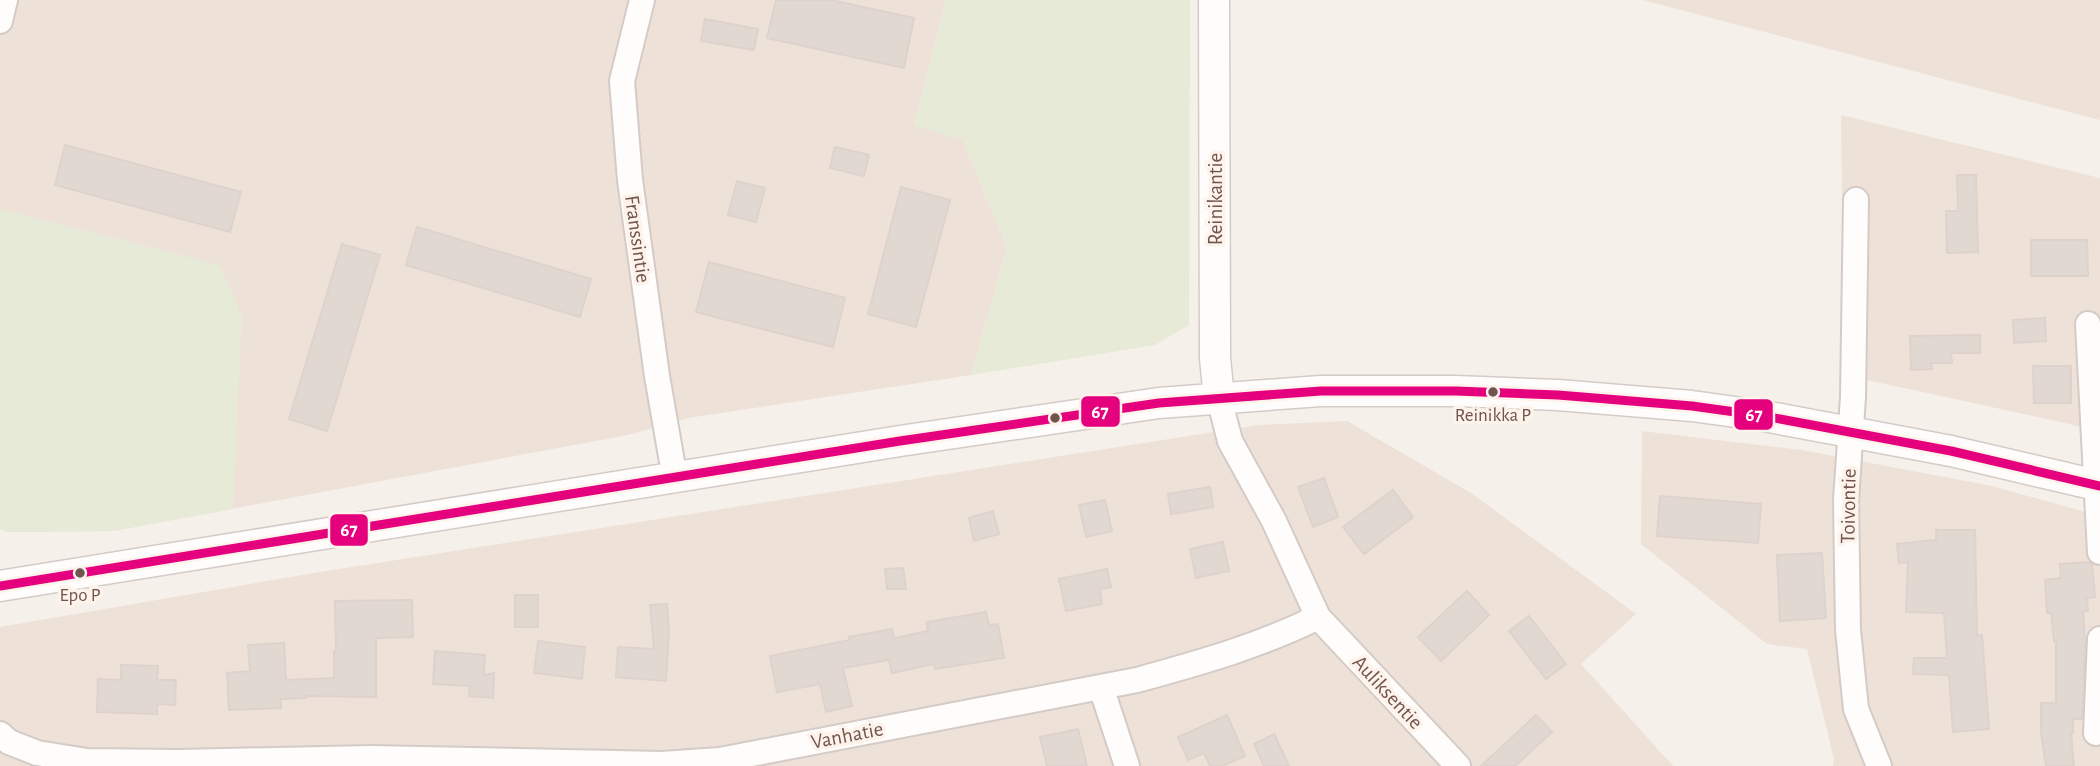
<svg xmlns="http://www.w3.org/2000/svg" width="2100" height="766" font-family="'Alegreya Sans',sans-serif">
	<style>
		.residential { fill: #eee1d8 }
		.green { fill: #e6ead6 }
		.building { fill: #e2d8d2; stroke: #ded2cd; stroke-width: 2 }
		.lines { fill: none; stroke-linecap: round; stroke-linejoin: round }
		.minor-casing { stroke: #d4cbc7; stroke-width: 28 }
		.tertiary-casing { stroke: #d4cbc7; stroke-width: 33 }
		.minor { stroke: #fefdfc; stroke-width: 24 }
		.tertiary { stroke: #fefdfc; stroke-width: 30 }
		.bus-1-casing { stroke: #fdf3eb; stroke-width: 14 }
		.bus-1 { stroke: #e5007d; stroke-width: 9 }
		.bus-dot { fill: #70544d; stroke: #fdf3eb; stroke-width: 2.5 }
		.labels { text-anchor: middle; stroke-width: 7; stroke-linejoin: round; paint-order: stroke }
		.bus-label { font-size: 19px; fill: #70544d; stroke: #fdf3eb }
		.street-label { font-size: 21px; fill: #70544d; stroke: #fdf3eb }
		.line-badge { stroke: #fdf3eb; stroke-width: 2.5 }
		.badge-label { font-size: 19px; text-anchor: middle; font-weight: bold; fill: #fff }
	</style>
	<rect width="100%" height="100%" fill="#f6f0ea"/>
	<!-- residential -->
	<path class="residential" d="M0 0H946L914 125 962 139 1007 248 971 375 688 418 628 435 113 531 8 532 0 529Z
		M1643 0H2100V120Z
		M1841 115 2100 178V433L2070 424 1844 375Z
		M1347 421 1471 493 1636 614 1581 664 1673 766H0V627L320 572 1259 425Z
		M1642 431 1802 450 1992 486 2100 516V766H1833L1834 759 1807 649 1767 644 1641 544Z"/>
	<!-- green -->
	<path class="green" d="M946 0H1190L1189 325 1155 345 971 375 1007 248 962 139 914 126Z
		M0 209 220 265 242 316 233 509 113 531 8 532 0 529Z"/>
	<!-- building -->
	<path class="building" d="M776 0H831L914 18 904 68 767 38Z
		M705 19 758 29 754 50 701 41Z
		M65 145 241 192 230 232 55 185Z
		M835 147 869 155 864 176 830 168Z
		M1957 175H1976L1978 252 1947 253 1946 211H1958Z
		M737 181 765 188 756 222 728 215Z
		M901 187 950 200 916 327 868 314Z
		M417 227 591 279 580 317 406 265Z
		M2031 240H2087L2088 276H2031Z
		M342 244 380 255 327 431 289 419Z
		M709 262 845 298 833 347 696 312Z
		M2045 318 2046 341 2014 343 2013 320Z
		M1980 335V353H1951L1952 363H1931L1932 369 1911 370 1910 336Z
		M2033 366H2071V403H2034Z
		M1324 478 1338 517 1313 527 1298 487Z
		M1210 487 1213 507 1171 514 1168 494Z
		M1393 490 1413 517 1364 554 1343 527Z
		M1660 496 1761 504 1758 543 1657 536Z
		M1105 500 1112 531 1086 537 1079 505Z
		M993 511 999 534 974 541 969 518Z
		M1936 530H1975L1977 636 1982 635 1989 729 1953 732 1949 675 1913 674 1914 658H1947L1944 613 1906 612 1908 562 1899 563 1897 544 1936 540Z
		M1223 542 1229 571 1196 578 1190 549Z
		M1822 553 1826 618 1780 621 1777 555Z
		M2089 562 2092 565 2095 597 2087 598 2088 611H2083L2085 645 2082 719H2073V733H2071L2074 766H2046L2041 733V703H2056V641H2054L2051 613H2047L2045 580 2061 578 2060 564Z
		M903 568 906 589H887L885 569Z
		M1107 569 1111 587 1100 589 1102 604 1066 611 1059 579Z
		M1467 591 1489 615 1441 661 1418 637Z
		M515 595H538V627H515Z
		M412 600 413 637 376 638V697L306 696V698L281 699V708L229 710 227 673 250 671 248 645 284 643 286 680 334 678V651H336L335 601Z
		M667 604 669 633 666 681 616 677 618 647 654 649 650 605Z
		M986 612 989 625 998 624 1004 658 935 669 934 664 892 673 889 660 843 668 852 706 826 712 820 684 777 692 770 656 850 640 849 637 892 629 894 638 928 631 927 622Z
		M1529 616 1566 664 1546 679 1509 631Z
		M538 641 585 647 582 679 534 673Z
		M435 651 485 655 484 675 494 673 493 698 469 696 470 686 433 684Z
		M121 665 158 666 157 680H176L175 705 157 704V714L97 712 98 679 121 680Z
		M1227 715 1245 756 1222 766H1210L1204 753 1188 760 1178 737Z
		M1536 715 1552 732 1515 766H1481Z
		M1078 729 1087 766H1047L1040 737Z
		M1274 734 1289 766H1264L1254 744Z"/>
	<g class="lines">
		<defs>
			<path id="minor" d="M642 0 622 81 630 180 657 376 675 479
				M0 21 5 0
				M1856 200 1853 397 1846 500 1848 630 1856 709 1879 766
				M2088 324 2100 552
				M1318 617 1458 766
				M1101 687 1127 766
				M2096 733 2100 639
				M0 734 9 742 37 753 87 761 177 762 370 758 662 764 720 760 1137 680C1199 663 1260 646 1318 617L1274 521 1230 441 1219 398"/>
			<path id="tertiary" d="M1214 0 1215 358 1219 398
				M0 586 900 441 1159 403 1321 391H1456L1558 395 1692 406 1764 416 1951 451 2100 486"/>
		</defs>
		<!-- minor casing -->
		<use href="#minor" class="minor-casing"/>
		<!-- tertiary casing -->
		<use href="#tertiary" class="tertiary-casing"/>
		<!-- minor -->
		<use href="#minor" class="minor"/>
		<!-- tertiary -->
		<use href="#tertiary" class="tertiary"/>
		<defs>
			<path id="bus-1" d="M0 586 900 441 1159 403 1321 391H1456L1558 395 1692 406 1764 416 1951 451 2100 486"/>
		</defs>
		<!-- bus-1 casing -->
		<use href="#bus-1" class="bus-1-casing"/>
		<!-- bus-1 -->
		<use href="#bus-1" class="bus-1"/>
	</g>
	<!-- markers -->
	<g class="bus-dot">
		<circle cx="1493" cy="392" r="6"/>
		<circle cx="1055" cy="418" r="6"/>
		<circle cx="80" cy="573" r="6"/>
	</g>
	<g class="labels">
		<!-- bus labels -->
		<g class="bus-label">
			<text x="1493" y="421">Reinikka P</text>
			<text x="80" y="601">Epo P</text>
		</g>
		<!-- street labels -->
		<g class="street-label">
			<text transform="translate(1215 199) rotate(-90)" y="7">Reinikantie</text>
			<text transform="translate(638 239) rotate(82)" y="7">Franssintie</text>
			<text transform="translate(1848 506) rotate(-89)" y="7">Toivontie</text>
			<text transform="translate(1388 692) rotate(47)" y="7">Auliksentie</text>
			<text transform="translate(847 735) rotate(-11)" y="7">Vanhatie</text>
		</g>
	</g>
	<g class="line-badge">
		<rect x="1080" y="395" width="41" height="33" rx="7" fill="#e5007d"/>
		<rect x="1733" y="398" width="41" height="33" rx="7" fill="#e5007d"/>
		<rect x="329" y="513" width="40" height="34" rx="7" fill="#e5007d"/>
	</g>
	<g class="badge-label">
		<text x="1100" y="418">67</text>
		<text x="1754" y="421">67</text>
		<text x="349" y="536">67</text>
	</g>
</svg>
